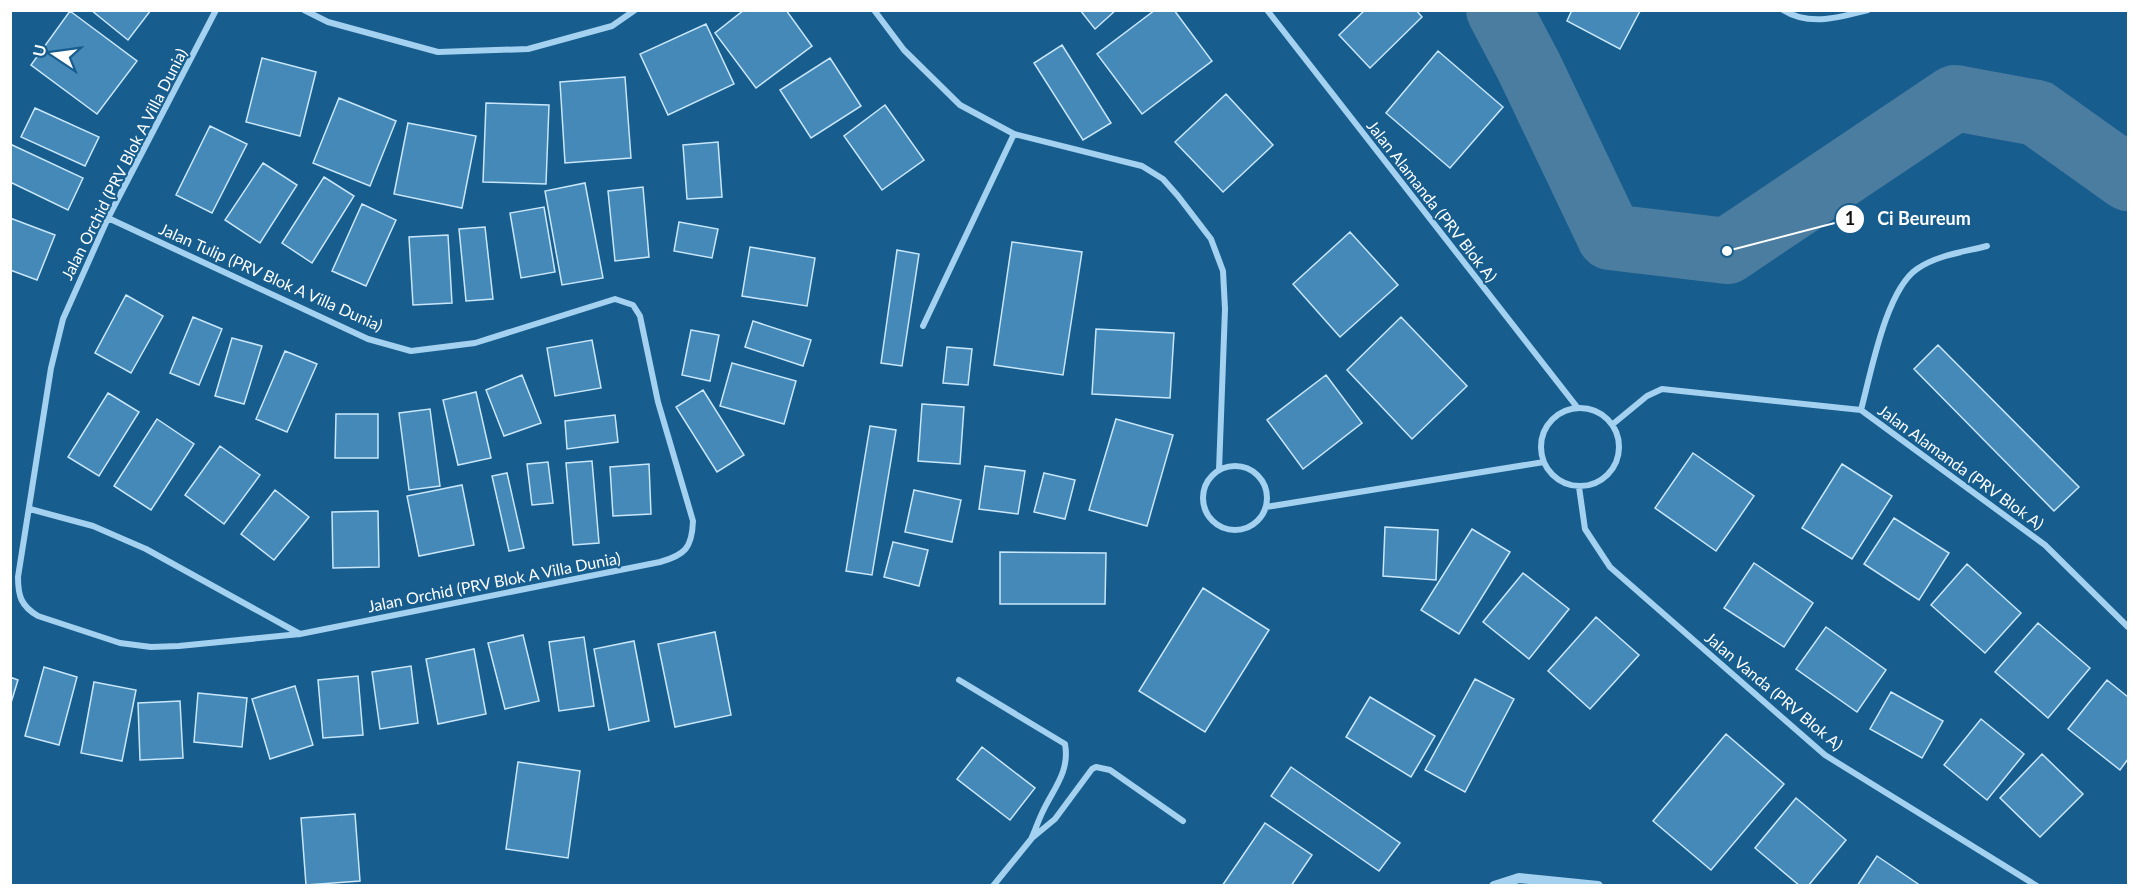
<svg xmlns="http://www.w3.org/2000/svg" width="2139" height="896" font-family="Lato,sans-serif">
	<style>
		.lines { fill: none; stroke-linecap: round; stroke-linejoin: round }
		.river { stroke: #4b7da0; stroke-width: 66 }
		.building { fill: #4489b8; stroke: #c9e7fb; stroke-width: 1.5 }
		.minor { stroke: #a3d1ef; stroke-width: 6 }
		.tertiary { stroke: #a3d1ef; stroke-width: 10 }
		.labels { text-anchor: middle; stroke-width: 4.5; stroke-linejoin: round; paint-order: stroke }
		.street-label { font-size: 16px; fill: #fff; stroke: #175d8e }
		.leader { fill: none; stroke: #fff; stroke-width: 2 }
		.callout-dot { fill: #fff; stroke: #175d8e; stroke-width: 2 }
		.mark-label { font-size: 18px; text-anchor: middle; font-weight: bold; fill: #111 }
		.callout-label { font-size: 18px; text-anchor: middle; font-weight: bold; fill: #fff; stroke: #175d8e; stroke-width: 4.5; stroke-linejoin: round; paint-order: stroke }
	</style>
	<rect width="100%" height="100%" fill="#175d8e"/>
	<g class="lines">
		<!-- river -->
		<path class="river" d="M1499 10 1529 67 1610 237 1727 251 1955 98 2037 113 2128 178"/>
	</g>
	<!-- building -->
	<path class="building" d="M91 10H151L128 40Z
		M744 10H786L812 46 756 88 715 33Z
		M1080 10H1116L1095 29Z
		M1155 10H1174L1212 61 1142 114 1097 54Z
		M1365 10H1416L1422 17 1370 68 1339 35Z
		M1572 10H1638L1640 11 1620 49 1567 21Z
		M70 11 137 61 97 114 31 65Z
		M706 24 734 84 668 115 640 54Z
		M1062 45 1111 123 1083 140 1034 63Z
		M1438 51 1503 107 1450 168 1386 113Z
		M262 58 316 72 300 136 246 122Z
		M830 58 861 106 811 138 780 90Z
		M625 77 631 158 565 163 560 82Z
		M1226 94 1273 145 1223 192 1175 142Z
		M339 98 396 121 370 186 313 163Z
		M486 103 549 105 546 184 483 182Z
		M885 105 924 160 882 190 844 136Z
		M35 108 99 137 85 166 21 137Z
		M408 123 476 136 462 208 394 194Z
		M210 126 247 144 212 213 176 195Z
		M718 142 722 197 687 199 683 145Z
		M10 144 83 178 68 210 10 182Z
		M263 163 297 185 260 243 225 220Z
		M324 177 354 196 312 263 282 243Z
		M585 183 603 278 562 285 545 191Z
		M643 187 649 257 615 261 608 191Z
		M362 204 396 220 366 286 332 271Z
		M544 207 555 272 521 278 510 213Z
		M10 218 55 235 37 280 10 270Z
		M679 222 718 229 712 258 674 251Z
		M485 227 493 299 466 301 459 229Z
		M1350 232 1398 285 1340 337 1293 284Z
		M448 235 452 303 413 305 409 237Z
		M1012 242 1082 252 1063 375 994 365Z
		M750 247 815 258 807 306 742 296Z
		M897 250 919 254 902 366 881 363Z
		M126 295 163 316 131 373 95 353Z
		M193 317 222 329 199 385 170 373Z
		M1401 317 1467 386 1412 439 1347 370Z
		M753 321 811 340 803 366 745 347Z
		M1096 329 1174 333 1170 398 1092 394Z
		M691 330 719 335 710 381 682 375Z
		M232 338 262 346 244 404 215 396Z
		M592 340 601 388 555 396 547 348Z
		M1938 345 2079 487 2054 511 1914 369Z
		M947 347 972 349 968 385 943 383Z
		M285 351 317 364 287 432 256 419Z
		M732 363 796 381 784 424 720 406Z
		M522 375 541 423 504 436 486 390Z
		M1326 375 1362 423 1303 469 1267 420Z
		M703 390 744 455 717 472 676 407Z
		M476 392 491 458 458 465 443 400Z
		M108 393 139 412 99 476 68 457Z
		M922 404 964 407 960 464 918 461Z
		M430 409 440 486 409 490 399 413Z
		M336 414H378V458H335Z
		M615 415 618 442 567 449 565 421Z
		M157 419 194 444 151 510 114 486Z
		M1116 419 1173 435 1147 526 1089 510Z
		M870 426 896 430 872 575 846 571Z
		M220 446 260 475 224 524 185 495Z
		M1693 453 1754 496 1716 551 1655 508Z
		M592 461 599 543 573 545 566 463Z
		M548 462 553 503 532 505 527 464Z
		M649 464 651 514 613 516 610 467Z
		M1842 464 1892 496 1852 559 1802 528Z
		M985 466 1025 471 1018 514 979 509Z
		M507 473 524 548 509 551 492 476Z
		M1044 473 1075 480 1065 519 1034 512Z
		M462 485 474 545 419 556 407 496Z
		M275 490 309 517 274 560 241 534Z
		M914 490 961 500 952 542 905 532Z
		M378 511 379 567 333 568 332 512Z
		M1894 518 1949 553 1919 600 1864 564Z
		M1385 527 1438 530 1436 580 1383 576Z
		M1472 529 1510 552 1459 634 1421 610Z
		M893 542 928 550 919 586 884 577Z
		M1000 552 1106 553 1105 604H1000Z
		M1754 563 1813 603 1784 647 1724 608Z
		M1967 564 2021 613 1985 653 1931 605Z
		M1523 573 1569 609 1529 659 1483 622Z
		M1203 588 1269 630 1205 732 1139 691Z
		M1596 617 1639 655 1590 709 1548 671Z
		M2038 623 2090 668 2048 718 1995 672Z
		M1826 627 1886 670 1857 712 1796 669Z
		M715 632 731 715 675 727 658 644Z
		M523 635 539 701 505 709 488 643Z
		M584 637 594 706 559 711 549 642Z
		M634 641 649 721 609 730 594 649Z
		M474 649 486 714 438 724 426 659Z
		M411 666 418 723 380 729 372 672Z
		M44 667 77 677 59 745 25 736Z
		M358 676 363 735 323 738 318 680Z
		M10 677 18 680 10 706Z
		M1475 679 1514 699 1465 792 1425 770Z
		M2107 680 2128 697V759L2120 770 2068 729Z
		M94 682 136 690 122 761 81 753Z
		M295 686 313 745 270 759 252 699Z
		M1891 692 1943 721 1922 758 1870 729Z
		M198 693 247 698 242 747 194 742Z
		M1370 697 1435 736 1411 777 1346 737Z
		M180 701 183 758 140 760 138 703Z
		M1981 719 2024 754 1987 800 1944 765Z
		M1726 734 1784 784 1711 870 1653 821Z
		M982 747 1035 788 1010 820 957 779Z
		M2042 754 2083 794 2040 837 2000 798Z
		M518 762 580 771 568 858 506 849Z
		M1291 767 1400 843 1379 871 1271 796Z
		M1796 798 1846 840 1808 886H1800L1755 848Z
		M355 814 360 881 306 885 301 818Z
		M1265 823 1312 855 1291 886H1222Z
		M1877 856 1921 886H1857Z"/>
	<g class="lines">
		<!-- minor -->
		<path class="minor" d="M304 10 328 22 438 52 528 49 612 26 635 10
			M874 10 904 50 960 105 1014 134 1142 166 1163 179 1178 196 1211 239 1223 271 1225 309 1219 470
			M1267 10 1577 407
			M1783 10C1810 27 1840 17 1868 10
			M108 218 368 339 411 351 475 343 615 299 633 305 640 316 658 402 693 521C692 548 685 555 660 562L300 634 179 646 151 647 120 643 38 616C21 606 18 596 18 577L51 368 63 319 108 218 216 10
			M923 326 1014 134
			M1541 447a39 39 0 1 1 78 0a39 39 0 1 1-78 0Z
			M1861 410C1871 373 1886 290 1917 269 1937 255 1964 252 1987 246
			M1613 424 1647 396 1662 389 1861 410 2045 545 2128 627
			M1203 498a32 32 0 1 1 64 0a32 32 0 1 1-64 0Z
			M1579 487 1585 529 1610 567 1825 755 2037 886
			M1266 507 1544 462
			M30 509 93 526 146 549 300 634
			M959 680 1065 744C1070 771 1054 788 1043 811 1039 819 1036 828 1032 837
			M993 886 1032 838 1055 819 1092 769 1096 767 1110 770 1183 821"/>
		<!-- tertiary -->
		<path class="tertiary" d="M1494 886 1519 878 1598 886"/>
	</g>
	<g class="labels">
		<!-- street labels -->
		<g class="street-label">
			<text transform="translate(124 164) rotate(-63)" y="6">Jalan Orchid (PRV Blok A Villa Dunia)</text>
			<text transform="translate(1432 201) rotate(52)" y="6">Jalan Alamanda (PRV Blok A)</text>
			<text transform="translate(271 277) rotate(24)" y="6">Jalan Tulip (PRV Blok A Villa Dunia)</text>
			<text transform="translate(1961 467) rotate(36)" y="6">Jalan Alamanda (PRV Blok A)</text>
			<text transform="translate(494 582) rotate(-11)" y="6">Jalan Orchid (PRV Blok A Villa Dunia)</text>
			<text transform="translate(1774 691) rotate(40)" y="6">Jalan Vanda (PRV Blok A)</text>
		</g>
	</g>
	<!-- callouts -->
	<path class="leader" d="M1727 251L1850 219"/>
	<g class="callout-dot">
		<circle cx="1727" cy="251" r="6"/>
		<circle cx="1850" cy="219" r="15"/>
	</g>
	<g class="mark-label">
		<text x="1850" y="225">1</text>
	</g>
	<g class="callout-label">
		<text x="1924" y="225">Ci Beureum</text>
	</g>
	<!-- border -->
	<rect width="2139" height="896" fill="none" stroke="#ffffff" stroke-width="24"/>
	<!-- north arrow -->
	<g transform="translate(54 54) rotate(283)" stroke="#175d8e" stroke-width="4.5" paint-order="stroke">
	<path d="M0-4.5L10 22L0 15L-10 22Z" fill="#ffffff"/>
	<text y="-9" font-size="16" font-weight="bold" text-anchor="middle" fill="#ffffff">U</text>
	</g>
</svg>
